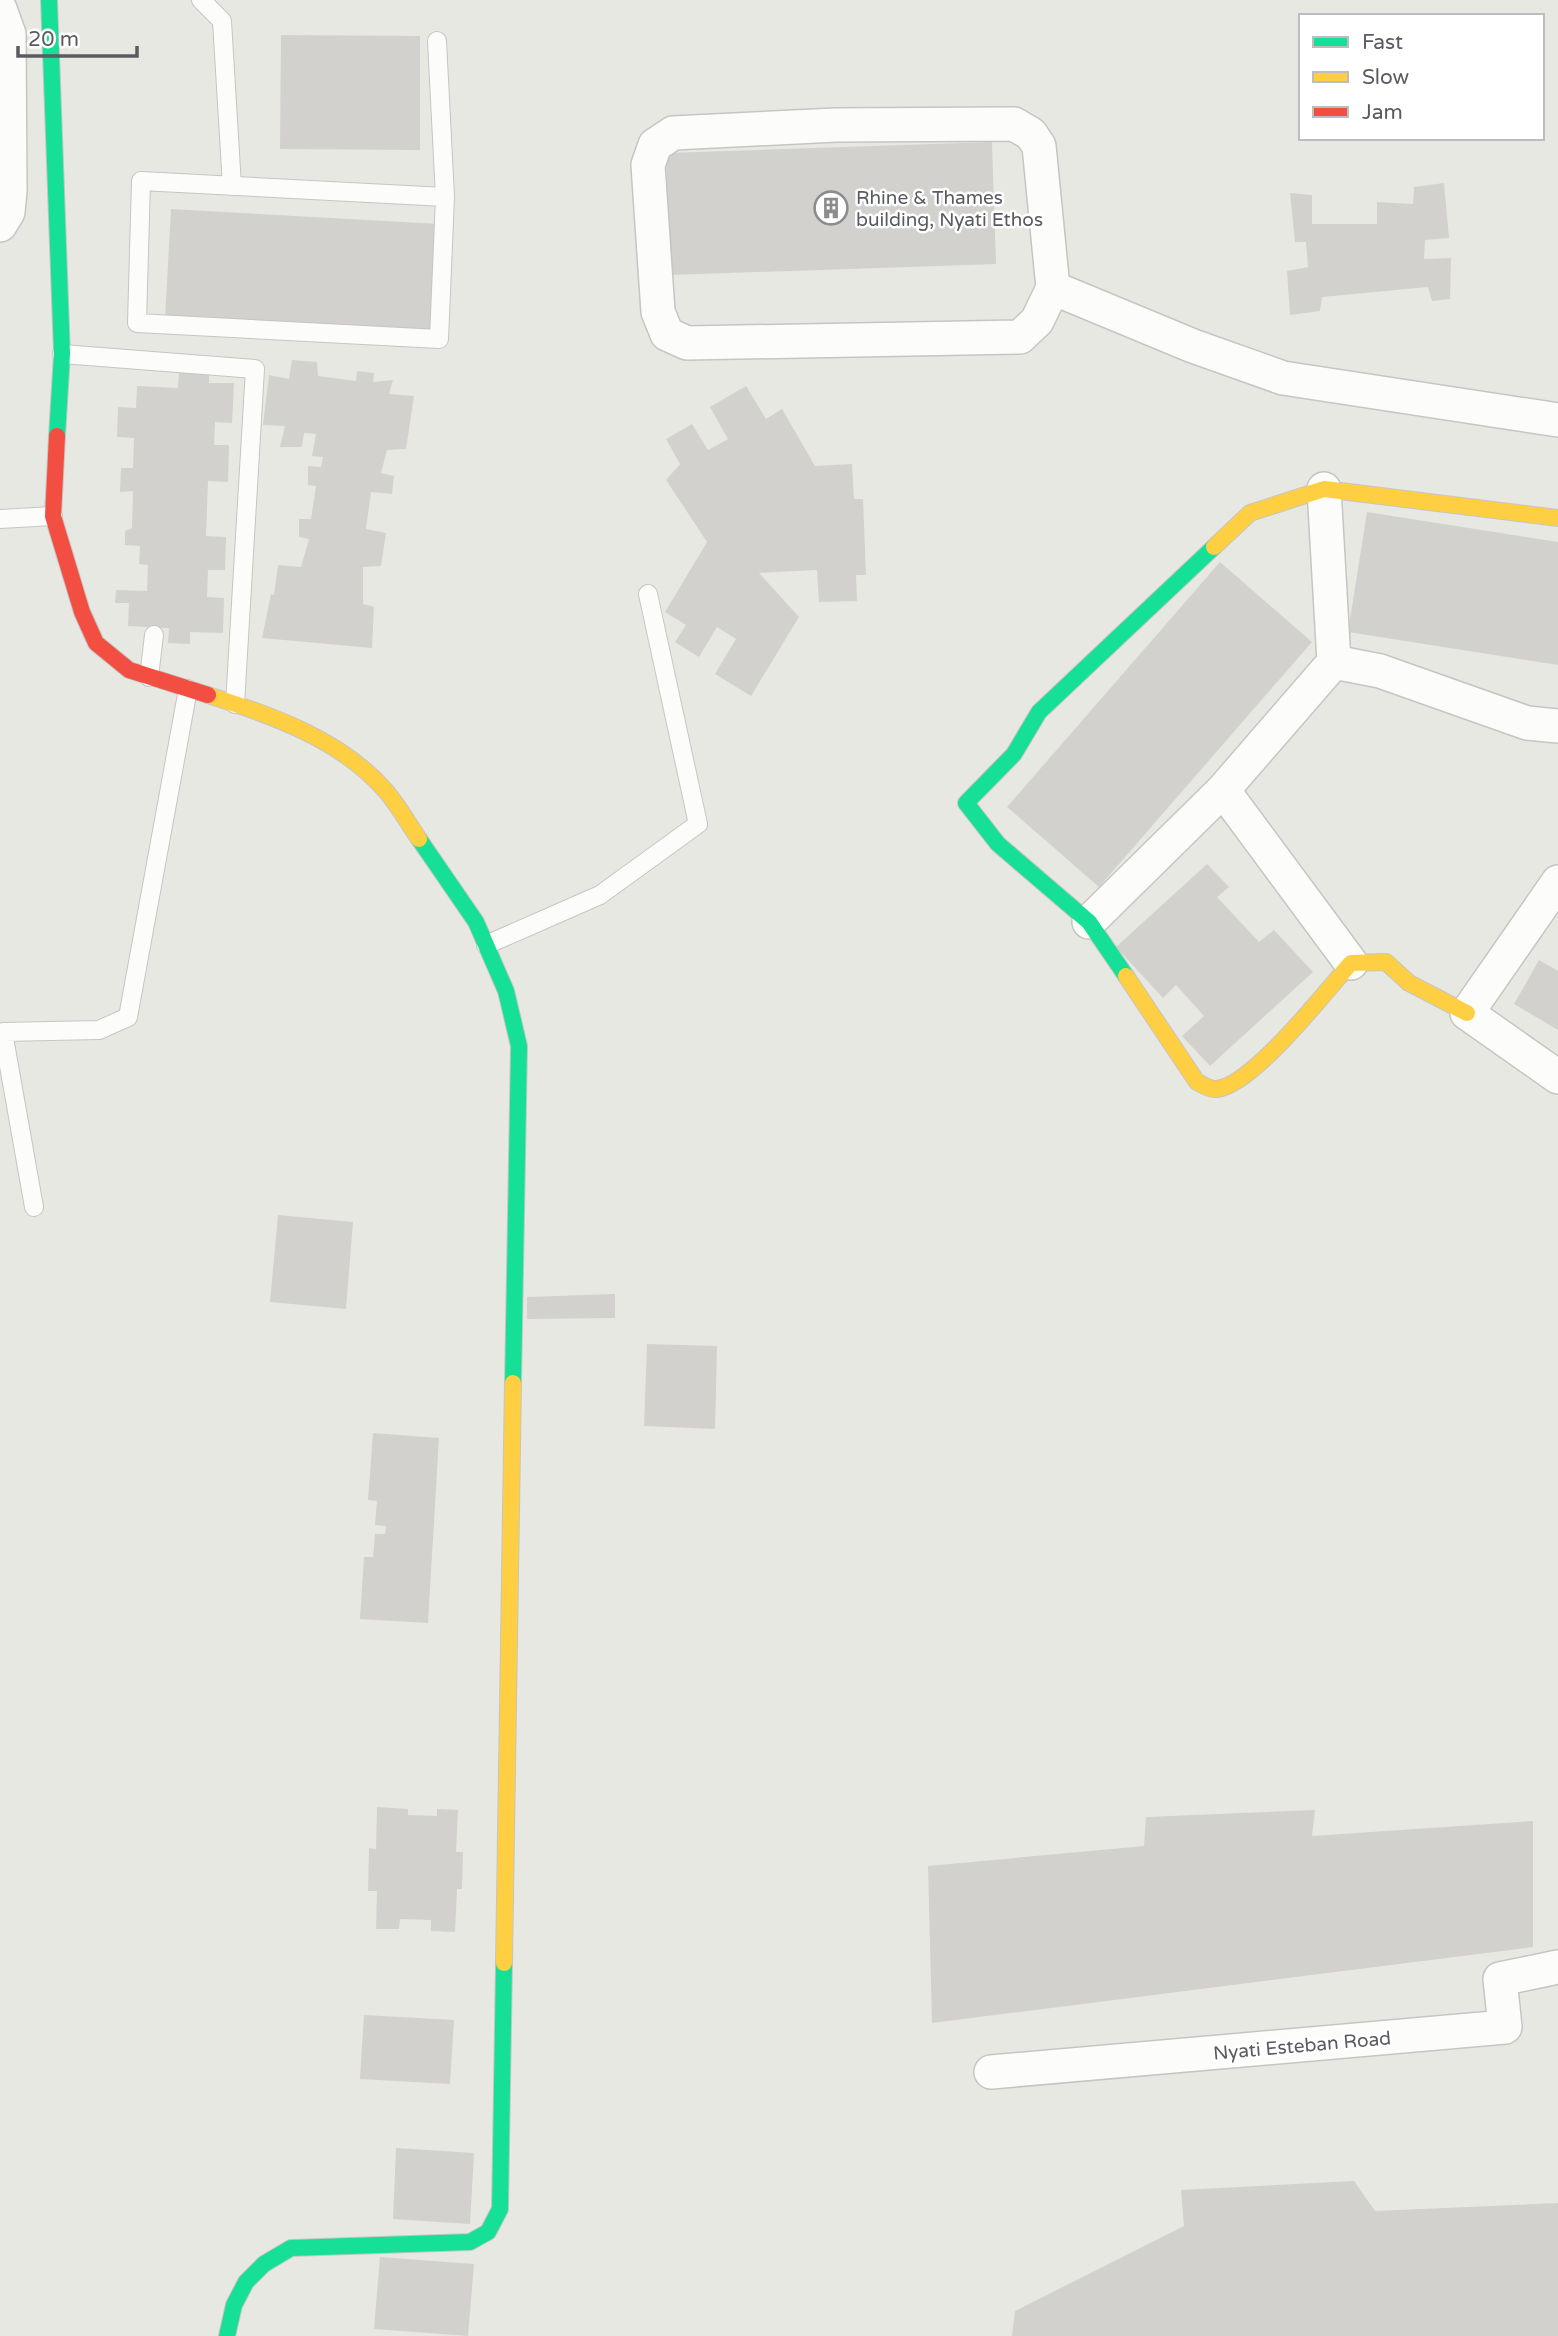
<svg xmlns="http://www.w3.org/2000/svg" width="1558" height="2336" font-family="'Varela Round',sans-serif">
	<style>
		.building { fill: #d2d1ce }
		.lines { fill: none; stroke-linecap: round; stroke-linejoin: round }
		.lane-casing { stroke: #c5c5c3; stroke-width: 20 }
		.street-casing { stroke: #c5c5c3; stroke-width: 36 }
		.fast-casing { stroke: #c5c5c4; stroke-width: 18 }
		.slow-casing { stroke: #c5c5c4; stroke-width: 18 }
		.jam-casing { stroke: #c5c5c4; stroke-width: 18 }
		.lane { stroke: #fcfcfb; stroke-width: 18 }
		.street { stroke: #fcfcfb; stroke-width: 33 }
		.fast { stroke: #16e098; stroke-width: 16 }
		.slow { stroke: #ffcf43; stroke-width: 16 }
		.jam { stroke: #f24e42; stroke-width: 16 }
		.labels { text-anchor: middle; stroke-width: 5; stroke-linejoin: round; paint-order: stroke }
		.poi-label { font-size: 19px; fill: #595b60; stroke: #fff; text-anchor: start }
		.street-label { font-size: 19px; fill: #595b60; stroke: #fff }
	</style>
	<rect width="100%" height="100%" fill="#e8e8e3"/>
	<!-- building -->
	<path class="building" d="M281 35 420 36V150L280 149Z
		M992 142 996 264 670 275 666 153Z
		M1444 183 1449 238 1425 240 1424 259 1451 258 1450 299 1432 301 1428 287 1322 297 1320 311 1290 315 1287 271 1308 267 1306 242H1295L1290 193 1312 195V224H1377V202L1413 204 1414 187Z
		M171 209 439 224 433 335 165 319Z
		M292 360 317 362 318 376 356 381 357 371 374 373 373 382 393 380 389 394 414 396 406 449 387 450 381 473 394 476 392 494 371 492 366 529 386 533 381 566 363 567V604L374 607 372 648 262 638 271 594 274 595 278 565 301 567 309 539 299 537V519H311L316 486 308 485V466L321 467 323 457 312 456 316 434 304 433 302 447H280L285 426 263 425 269 375 289 379Z
		M179 372 209 373V383H234L232 423 215 422 214 445H229L228 482 208 481 206 536 226 537 225 570H208L207 597 224 598 223 633 190 632V644L168 643 169 628 128 626 129 603H115L116 590 147 591 148 565 139 564 140 546 125 545V531L132 528 133 491 120 492 121 468H133L134 438 117 437 118 407 136 408 137 386 178 388Z
		M746 386 766 419 782 409 815 466 852 464 854 499H863L866 575H856L857 601 819 602 817 570 759 573 799 617 751 696 715 674 736 639 717 627 699 657 675 642 686 625 665 612 707 542 666 480 680 464 666 439 692 424 708 450 728 439 710 407Z
		M1367 512 1558 542V665L1348 632Z
		M1220 562 1312 642 1099 887 1007 807Z
		M1207 864 1229 887 1217 897 1259 942 1274 930 1313 972 1210 1066 1182 1036 1204 1016 1176 985 1163 998 1116 947Z
		M1539 960 1558 971V1030L1514 1004Z
		M278 1215 353 1222 346 1309 270 1302Z
		M615 1294V1318L527 1319V1297Z
		M647 1344 717 1346 715 1429 644 1426Z
		M373 1433 439 1438 428 1623 360 1619 364 1557H373L375 1534H385L386 1526 375 1525 377 1501 368 1500Z
		M377 1807 408 1809V1815L437 1816V1809L458 1810 456 1852H463L462 1889H457L455 1932 431 1931V1920L400 1919 399 1929H376L377 1891H368L369 1848 376 1849Z
		M1315 1810 1312 1836 1533 1821V1947L932 2023 928 1866 1144 1846 1146 1817Z
		M364 2015 454 2020 450 2084 360 2079Z
		M396 2148 474 2153 470 2224 393 2219Z
		M1354 2181 1375 2211 1558 2203V2336H1012L1015 2311 1184 2226 1181 2190Z
		M380 2257 474 2264 468 2336 374 2329Z"/>
	<g class="lines">
		<defs>
			<path id="lane" d="M201 0 222 21 232 186
				M437 41 445 197 439 339 137 323 141 181 445 197
				M62 354 255 369 235 704
				M0 519 53 516
				M149 677 154 635
				M486 945 600 895 698 824 648 594
				M34 1207 3 1032 99 1030 128 1017 188 689"/>
			<path id="street" d="M0 9 9 34 10 191 8 212 0 225
				M1014 124 1031 134 1039 146 1053 288 1037 321 1020 337 687 343 667 334 658 312 648 165 655 145 673 133 836 125Z
				M1053 288 1193 346 1283 378 1558 420
				M1334 662 1380 671 1527 723 1558 726
				M1223 790 1351 963
				M1558 882 1467 1013 1558 1077
				M1089 922 1223 790 1334 662 1324 489
				M991 2072 1505 2027 1500 1979 1558 1967"/>
			<path id="fast" d="M49 0 62 354 57 436
				M419 839 476 922 506 991 519 1046 513 1383
				M1126 976 1089 922 998 844 966 803 1014 754 1039 712 1214 547
				M227 2336 234 2305 246 2282 264 2264 291 2248 470 2242 488 2232 500 2209 504 1963"/>
			<path id="slow" d="M1214 547 1250 513 1324 489 1558 518
				M208 695C272 716 339 738 385 790 398 805 408 823 419 839
				M1126 976 1197 1082C1203 1085 1211 1090 1217 1089 1253 1085 1326 991 1351 963L1386 962 1409 983 1467 1013
				M504 1963 513 1383"/>
			<path id="jam" d="M57 436 53 516 82 612 96 643 129 670 208 695"/>
		</defs>
		<!-- lane casing -->
		<use href="#lane" class="lane-casing"/>
		<!-- street casing -->
		<use href="#street" class="street-casing"/>
		<!-- fast casing -->
		<use href="#fast" class="fast-casing"/>
		<!-- slow casing -->
		<use href="#slow" class="slow-casing"/>
		<!-- jam casing -->
		<use href="#jam" class="jam-casing"/>
		<!-- lane -->
		<use href="#lane" class="lane"/>
		<!-- street -->
		<use href="#street" class="street"/>
		<!-- fast -->
		<use href="#fast" class="fast"/>
		<!-- slow -->
		<use href="#slow" class="slow"/>
		<!-- jam -->
		<use href="#jam" class="jam"/>
	</g>
	<!-- icons -->
	<defs>
		<symbol id="building-ring" viewBox="-11 -11 22 22"><circle r="9.5" fill="#fff" stroke="#8b8c8e" stroke-width="1.5"/><path d="M-4-6H4V6H1V3H-1V6H-4ZM-2.5-4.3h1.7v1.8h-1.7ZM.8-4.3h1.7v1.8H.8ZM-2.5-1h1.7V.8h-1.7ZM.8-1h1.7V.8H.8Z" fill="#8b8c8e"/></symbol>
	</defs>
	<g fill-rule="evenodd">
		<use href="#building-ring" x="812" y="189" width="38" height="38"/>
	</g>
	<g class="labels">
		<!-- poi labels -->
		<g class="poi-label">
			<text x="856" y="204">Rhine &amp; Thames<tspan x="856" dy="22">building, Nyati Ethos</tspan></text>
		</g>
		<!-- street labels -->
		<g class="street-label">
			<text transform="translate(1302 2045) rotate(-5)" y="7">Nyati Esteban Road</text>
		</g>
	</g>
	<!-- legend -->
	<rect x="1299" y="14" width="245" height="126" fill="#ffffff" stroke="#bdbdbf" stroke-width="2"/>
	<rect x="1313" y="37" width="35" height="10" fill="#16e098" stroke="#bdbdbf" stroke-width="2"/>
	<text x="1362" y="49" font-size="21" fill="#595b60">Fast</text>
	<rect x="1313" y="72" width="35" height="10" fill="#ffcf43" stroke="#bdbdbf" stroke-width="2"/>
	<text x="1362" y="84" font-size="21" fill="#595b60">Slow</text>
	<rect x="1313" y="107" width="35" height="10" fill="#f24e42" stroke="#bdbdbf" stroke-width="2"/>
	<text x="1362" y="119" font-size="21" fill="#595b60">Jam</text>
	<!-- scale -->
	<path d="M18 46v10h119v-10" fill="none" stroke="#595b60" stroke-width="3.5"/>
	<text x="28" y="46" font-size="21" fill="#595b60" stroke="#ffffff" stroke-width="5" paint-order="stroke">20 m</text>
</svg>
